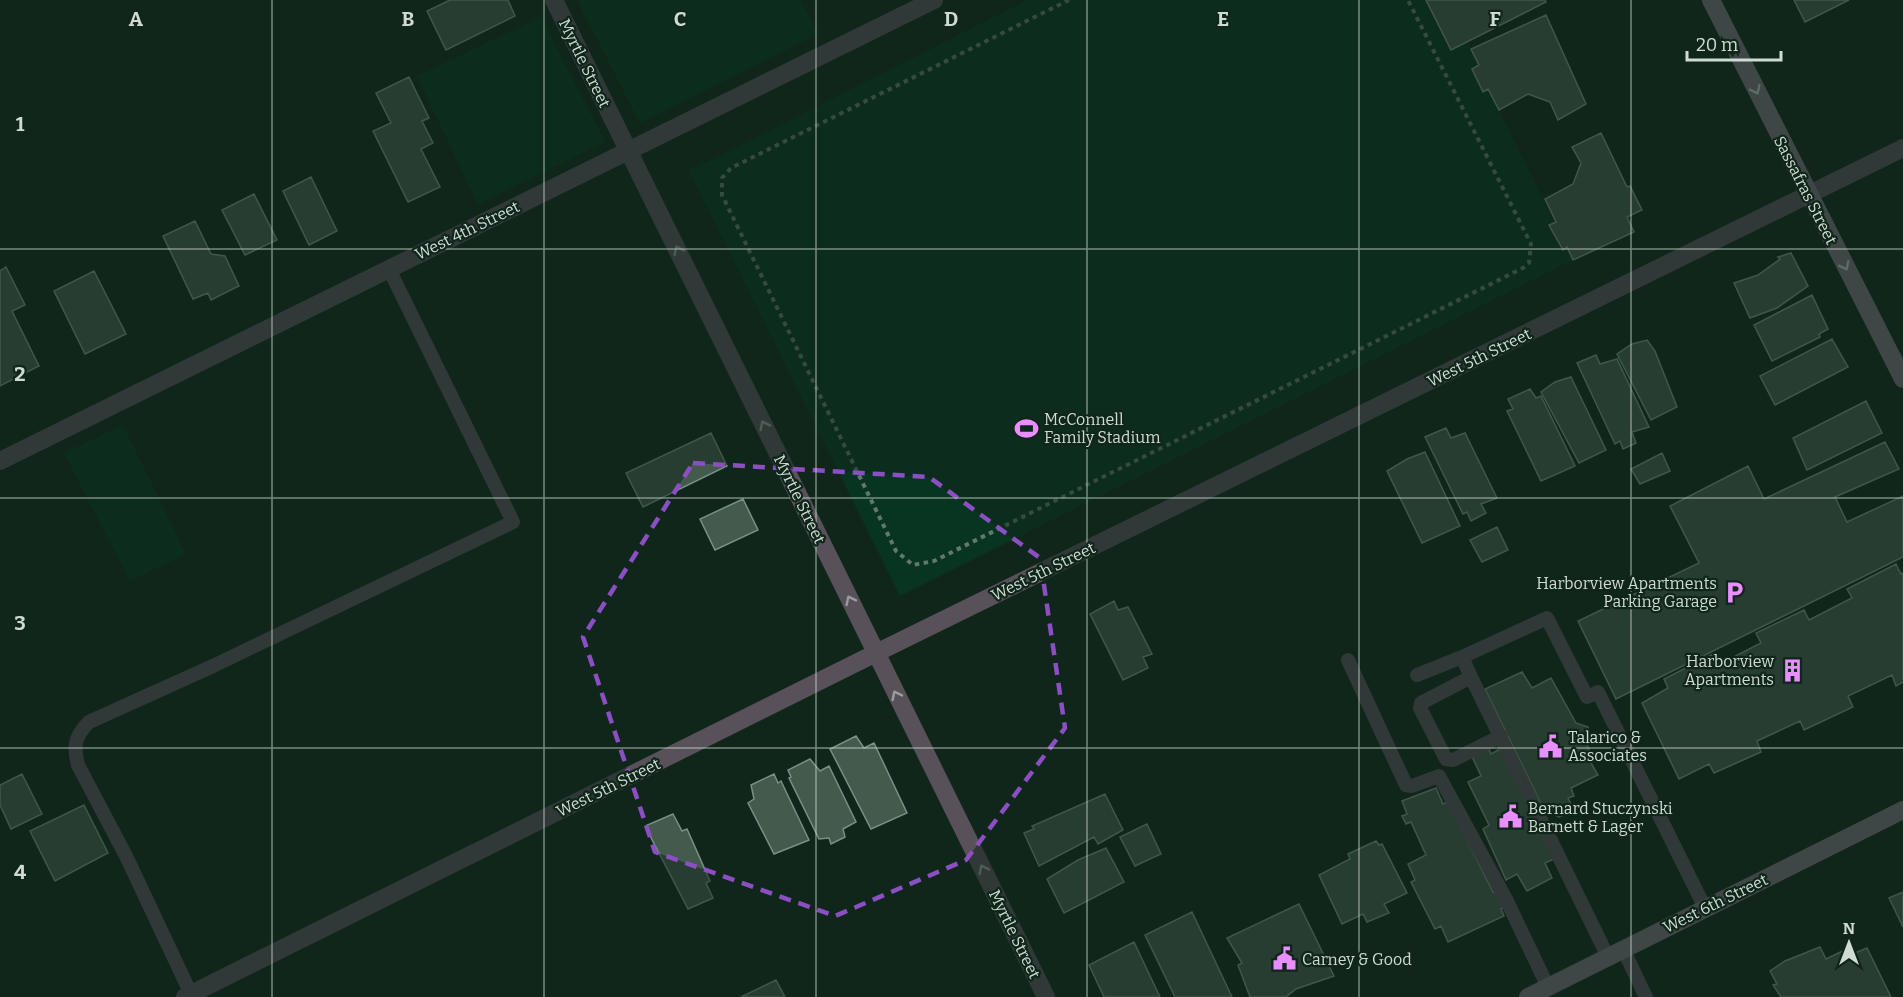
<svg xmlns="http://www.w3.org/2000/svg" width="1903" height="997" font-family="Bitter,serif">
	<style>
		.green { fill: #083522 }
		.building { fill: #445a4d; stroke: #789182; stroke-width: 1.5 }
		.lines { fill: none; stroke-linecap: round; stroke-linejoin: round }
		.path { stroke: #65776d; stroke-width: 4; stroke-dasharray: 4.5 4.5; stroke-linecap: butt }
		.lane { stroke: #58515a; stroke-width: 14 }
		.street { stroke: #58515a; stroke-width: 18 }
		.secondary { stroke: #776d7a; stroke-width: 18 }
		.oneway { stroke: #b9c0be }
		.oneway2 { stroke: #999d9d }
		.marked { fill: none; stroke: #8c4fc3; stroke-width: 4.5; stroke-dasharray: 12 8; stroke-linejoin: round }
		.grid { fill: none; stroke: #cfdcd4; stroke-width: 1.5; stroke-opacity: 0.55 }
		.labels { text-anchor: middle; stroke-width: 4.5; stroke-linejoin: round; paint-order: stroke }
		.street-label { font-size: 16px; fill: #cfdcd4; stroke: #11261b }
		.poi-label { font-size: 16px; fill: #cfdcd4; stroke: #11261b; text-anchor: start }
		.grid-label { font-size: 20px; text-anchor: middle; font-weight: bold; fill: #cfdcd4; stroke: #11261b; stroke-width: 4.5; stroke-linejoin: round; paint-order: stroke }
	</style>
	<rect width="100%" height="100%" fill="#11261b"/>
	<!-- green -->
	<path class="green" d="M577 0H801L818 34 640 123Z
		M1028 0H1426L1451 50 1468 42 1479 65 1483 92 1488 89 1573 260 900 596 689 171Z
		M541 17 605 142 478 204 417 76Z
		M123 425 186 554 130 581 64 453Z"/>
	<!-- building -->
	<path class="building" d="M450 0H508L515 16 446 50 427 11Z
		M1426 0H1545L1546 2 1451 50Z
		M1794 0H1849L1805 22Z
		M1546 15 1586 104 1558 120 1550 102 1528 94 1499 110 1488 89 1483 92 1472 69 1479 65 1471 49Z
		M409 77 429 118 422 121 433 143 421 149 440 187 408 202 373 131 391 123 376 93Z
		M1601 133 1627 187 1630 186 1642 210 1627 217 1634 232 1573 260 1567 247 1563 250 1549 225 1556 222 1545 199 1573 184 1581 163 1572 147Z
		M311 177 337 231 309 245 283 191Z
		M254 194 277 240 245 255 222 210Z
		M195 221 211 254 225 256 239 286 211 300 208 293 193 299 163 236Z
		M1791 253 1808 286 1777 308 1750 318 1734 283 1758 275 1780 259 1778 257Z
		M6 267 25 305 12 311 39 366 0 386V271Z
		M94 271 126 334 85 354 54 291Z
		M1812 295 1828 329 1819 334 1820 337 1772 361 1754 325Z
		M1832 339 1848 367 1775 405 1760 376Z
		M1647 340 1655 351 1677 407 1651 420 1617 354 1632 344Z
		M1596 355 1600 364 1617 359 1649 427 1632 432 1636 443 1623 449 1620 441 1615 444 1577 363Z
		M1571 377 1606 450 1579 463 1541 392 1555 382Z
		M1530 389 1536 398 1541 396 1575 466 1541 481 1507 411 1513 409 1508 399Z
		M1866 401 1882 433 1807 470 1793 438Z
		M1446 428 1451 438 1465 433 1497 498 1481 504 1486 513 1471 521 1467 512 1463 514 1425 437Z
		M711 433 727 466 643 507 626 473Z
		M1885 442 1899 469 1835 497 1847 522 1903 496V557L1616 699 1578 621 1699 563 1670 506 1748 466 1764 499Z
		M1425 452 1460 526 1422 543 1387 471 1407 459Z
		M1662 453 1670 471 1640 484 1631 469Z
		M743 499 758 530 715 550 700 519Z
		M1497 527 1508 550 1482 562 1470 540Z
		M1896 564 1901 574 1903 573V682L1896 686 1892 675 1848 696 1853 707 1804 730 1800 721 1757 741 1761 752 1714 773 1709 764 1679 779 1642 703 1668 688 1664 679 1713 654 1718 665 1761 643 1756 633 1804 610 1809 620 1852 598 1847 589Z
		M1114 601 1118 610 1128 607 1152 654 1143 657 1148 668 1123 680 1090 614Z
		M1522 672 1532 688 1551 678 1576 723 1588 727 1589 734 1586 742 1591 754 1587 756 1598 775 1571 788 1574 796 1568 798 1571 804 1567 814 1559 817 1552 814 1549 808 1544 810 1485 689Z
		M856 736 864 748 874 743 907 813 871 829 830 749Z
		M1488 747 1491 754 1500 749 1556 858 1545 863 1552 878 1527 891 1517 874 1506 880 1483 829 1489 825 1468 782 1481 776 1471 754Z
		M810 759 820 771 829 766 856 822 843 829 845 837 831 844 829 838 819 839 789 778 791 777 788 770Z
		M22 774 42 814 11 829 0 805V785Z
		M774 774 778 783 781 781 809 840 774 854 748 803 754 799 751 785Z
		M1436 788 1443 804 1448 802 1493 892 1499 891 1506 906 1501 909 1504 916 1448 942 1441 926 1435 929 1411 882 1415 880 1408 864 1426 855 1411 822 1406 824 1402 816 1407 814 1402 801Z
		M1105 794 1123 830 1098 844 1094 837 1039 866 1024 833 1034 829 1032 826Z
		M84 805 108 853 55 881 30 831Z
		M673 814 682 831 687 829 710 881 706 883 713 898 688 909 645 826Z
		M1147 824 1161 854 1135 866 1120 837Z
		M1376 841 1379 845 1382 844 1407 893 1384 904 1389 913 1367 922 1363 914 1342 924 1319 875 1350 859 1348 854Z
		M1106 848 1124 882 1064 913 1047 879 1078 860Z
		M1903 892V927L1889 898Z
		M1299 904 1334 976 1296 989 1286 997H1250L1238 965 1242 963 1227 938Z
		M1192 912 1232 997H1175L1145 935Z
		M1134 942 1160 997H1104L1089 965Z
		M1820 947 1826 959 1851 947 1855 953 1867 948 1891 997H1781L1773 985 1777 984 1770 971 1785 961Z
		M776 980 785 997H741Z"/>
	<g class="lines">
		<!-- path -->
		<path class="path" d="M1069 0 731 168 722 178V195L896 551 913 565 934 561 1525 267 1529 263 1531 244 1408 0"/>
		<!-- lane -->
		<path class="lane" d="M1462 657 1547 618 1587 697 1598 692 1705 908
			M1348 660 1406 785 1412 786 1439 776 1506 899 1548 987
			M1417 675 1462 657 1471 677
			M1501 736 1453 760 1446 759 1420 708 1421 703 1471 677 1608 957
			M1623 949 1646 997
			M191 994 126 856 78 765C73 746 75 736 89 722L213 666 513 522 389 269"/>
		<!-- street -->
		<path class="street" d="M554 0 1046 997
			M0 461 934 0
			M185 997 876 653 1903 148"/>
		<!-- secondary -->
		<path class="secondary" d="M1711 0 1903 379
			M1528 997 1903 810"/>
	</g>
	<!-- one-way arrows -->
	<defs><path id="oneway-chevron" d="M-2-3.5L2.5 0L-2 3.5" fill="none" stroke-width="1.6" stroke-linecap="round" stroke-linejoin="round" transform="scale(1.5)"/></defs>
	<g class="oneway">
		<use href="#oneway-chevron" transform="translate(1756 90) rotate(64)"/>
		<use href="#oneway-chevron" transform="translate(1845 266) rotate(63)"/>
	</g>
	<g class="oneway2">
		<use href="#oneway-chevron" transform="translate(678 250) rotate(-116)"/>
		<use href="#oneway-chevron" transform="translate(764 425) rotate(-116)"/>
		<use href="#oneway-chevron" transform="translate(850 600) rotate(-116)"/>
		<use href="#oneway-chevron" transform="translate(896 695) rotate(-116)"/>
		<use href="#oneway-chevron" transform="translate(983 869) rotate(-116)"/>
	</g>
	<!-- marked area -->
	<path d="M0 0H1903V997H0ZM693 463 929 477 1040 558 1065 728 966 860 835 916 655 852 583 637Z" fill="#11261b" fill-opacity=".55" fill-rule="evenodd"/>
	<path class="marked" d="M693 463 929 477 1040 558 1065 728 966 860 835 916 655 852 583 637Z"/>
	<!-- grid -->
	<path class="grid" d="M272 0V997M544 0V997M816 0V997M1087 0V997M1359 0V997M1631 0V997M0 249H1903M0 498H1903M0 748H1903"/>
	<!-- icons -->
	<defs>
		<symbol id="stadium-bare" viewBox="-9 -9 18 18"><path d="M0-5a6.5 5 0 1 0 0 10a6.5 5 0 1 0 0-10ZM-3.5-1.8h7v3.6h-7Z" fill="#e98efe" stroke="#11261b" stroke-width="2.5" paint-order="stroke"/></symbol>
		<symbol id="parking-bare" viewBox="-9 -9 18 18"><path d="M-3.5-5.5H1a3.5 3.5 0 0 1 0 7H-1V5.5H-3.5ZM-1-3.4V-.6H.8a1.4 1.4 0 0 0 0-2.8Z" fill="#e98efe" stroke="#11261b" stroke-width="2.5" paint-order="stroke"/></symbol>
		<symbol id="building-bare" viewBox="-9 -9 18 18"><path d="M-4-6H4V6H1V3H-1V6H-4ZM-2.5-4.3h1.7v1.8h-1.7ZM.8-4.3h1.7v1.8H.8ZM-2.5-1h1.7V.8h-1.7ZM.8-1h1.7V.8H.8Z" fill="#e98efe" stroke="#11261b" stroke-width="2.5" paint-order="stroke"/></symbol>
		<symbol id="civic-bare" viewBox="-9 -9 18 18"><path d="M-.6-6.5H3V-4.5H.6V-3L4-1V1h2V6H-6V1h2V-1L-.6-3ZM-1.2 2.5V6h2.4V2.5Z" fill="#e98efe" stroke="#11261b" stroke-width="2.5" paint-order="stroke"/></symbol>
	</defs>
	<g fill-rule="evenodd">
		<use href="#stadium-bare" x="1010" y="412" width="33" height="33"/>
		<use href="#parking-bare" x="1718" y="576" width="33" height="33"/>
		<use href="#building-bare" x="1776" y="654" width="33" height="33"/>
		<use href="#civic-bare" x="1534" y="730" width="33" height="33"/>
		<use href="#civic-bare" x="1494" y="800" width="33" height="33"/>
		<use href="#civic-bare" x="1268" y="942" width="33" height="33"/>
	</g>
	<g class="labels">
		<!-- street labels -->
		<g class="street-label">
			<text transform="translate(585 63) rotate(64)" y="6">Myrtle Street</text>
			<text transform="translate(1806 190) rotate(63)" y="6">Sassafras Street</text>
			<text transform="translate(467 230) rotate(-26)" y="6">West 4th Street</text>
			<text transform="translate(1479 357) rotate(-26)" y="6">West 5th Street</text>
			<text transform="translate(800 499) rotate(64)" y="6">Myrtle Street</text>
			<text transform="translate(1043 571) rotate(-26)" y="6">West 5th Street</text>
			<text transform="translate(608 787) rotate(-26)" y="6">West 5th Street</text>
			<text transform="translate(1715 903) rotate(-26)" y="6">West 6th Street</text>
			<text transform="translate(1015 934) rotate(64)" y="6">Myrtle Street</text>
		</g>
		<!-- poi labels -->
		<g class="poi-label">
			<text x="1044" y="425">McConnell<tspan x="1044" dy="18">Family Stadium</tspan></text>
			<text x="1717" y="589" text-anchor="end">Harborview Apartments<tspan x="1717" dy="18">Parking Garage</tspan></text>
			<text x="1774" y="667" text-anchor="end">Harborview<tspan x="1774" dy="18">Apartments</tspan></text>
			<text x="1568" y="743">Talarico &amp;<tspan x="1568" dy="18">Associates</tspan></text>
			<text x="1528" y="814">Bernard Stuczynski<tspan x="1528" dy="18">Barnett &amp; Lager</tspan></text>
			<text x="1302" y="965">Carney &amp; Good</text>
		</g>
	</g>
	<g class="grid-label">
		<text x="136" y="26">A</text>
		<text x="408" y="26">B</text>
		<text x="680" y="26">C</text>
		<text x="951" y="26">D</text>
		<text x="1223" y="26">E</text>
		<text x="1495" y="26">F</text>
		<text x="20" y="131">1</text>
		<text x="20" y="381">2</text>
		<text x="20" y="630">3</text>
		<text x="20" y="879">4</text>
	</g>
	<!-- north arrow -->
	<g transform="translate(1849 943)" stroke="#11261b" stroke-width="4.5" paint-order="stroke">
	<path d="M0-4.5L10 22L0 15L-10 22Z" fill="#cfdcd4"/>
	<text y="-9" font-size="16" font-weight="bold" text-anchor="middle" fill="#cfdcd4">N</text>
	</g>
	<!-- scale -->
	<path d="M1687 51v9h94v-9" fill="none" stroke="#cfdcd4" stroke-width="3"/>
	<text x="1696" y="51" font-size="18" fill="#cfdcd4" stroke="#11261b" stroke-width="4.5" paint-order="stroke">20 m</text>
</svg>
